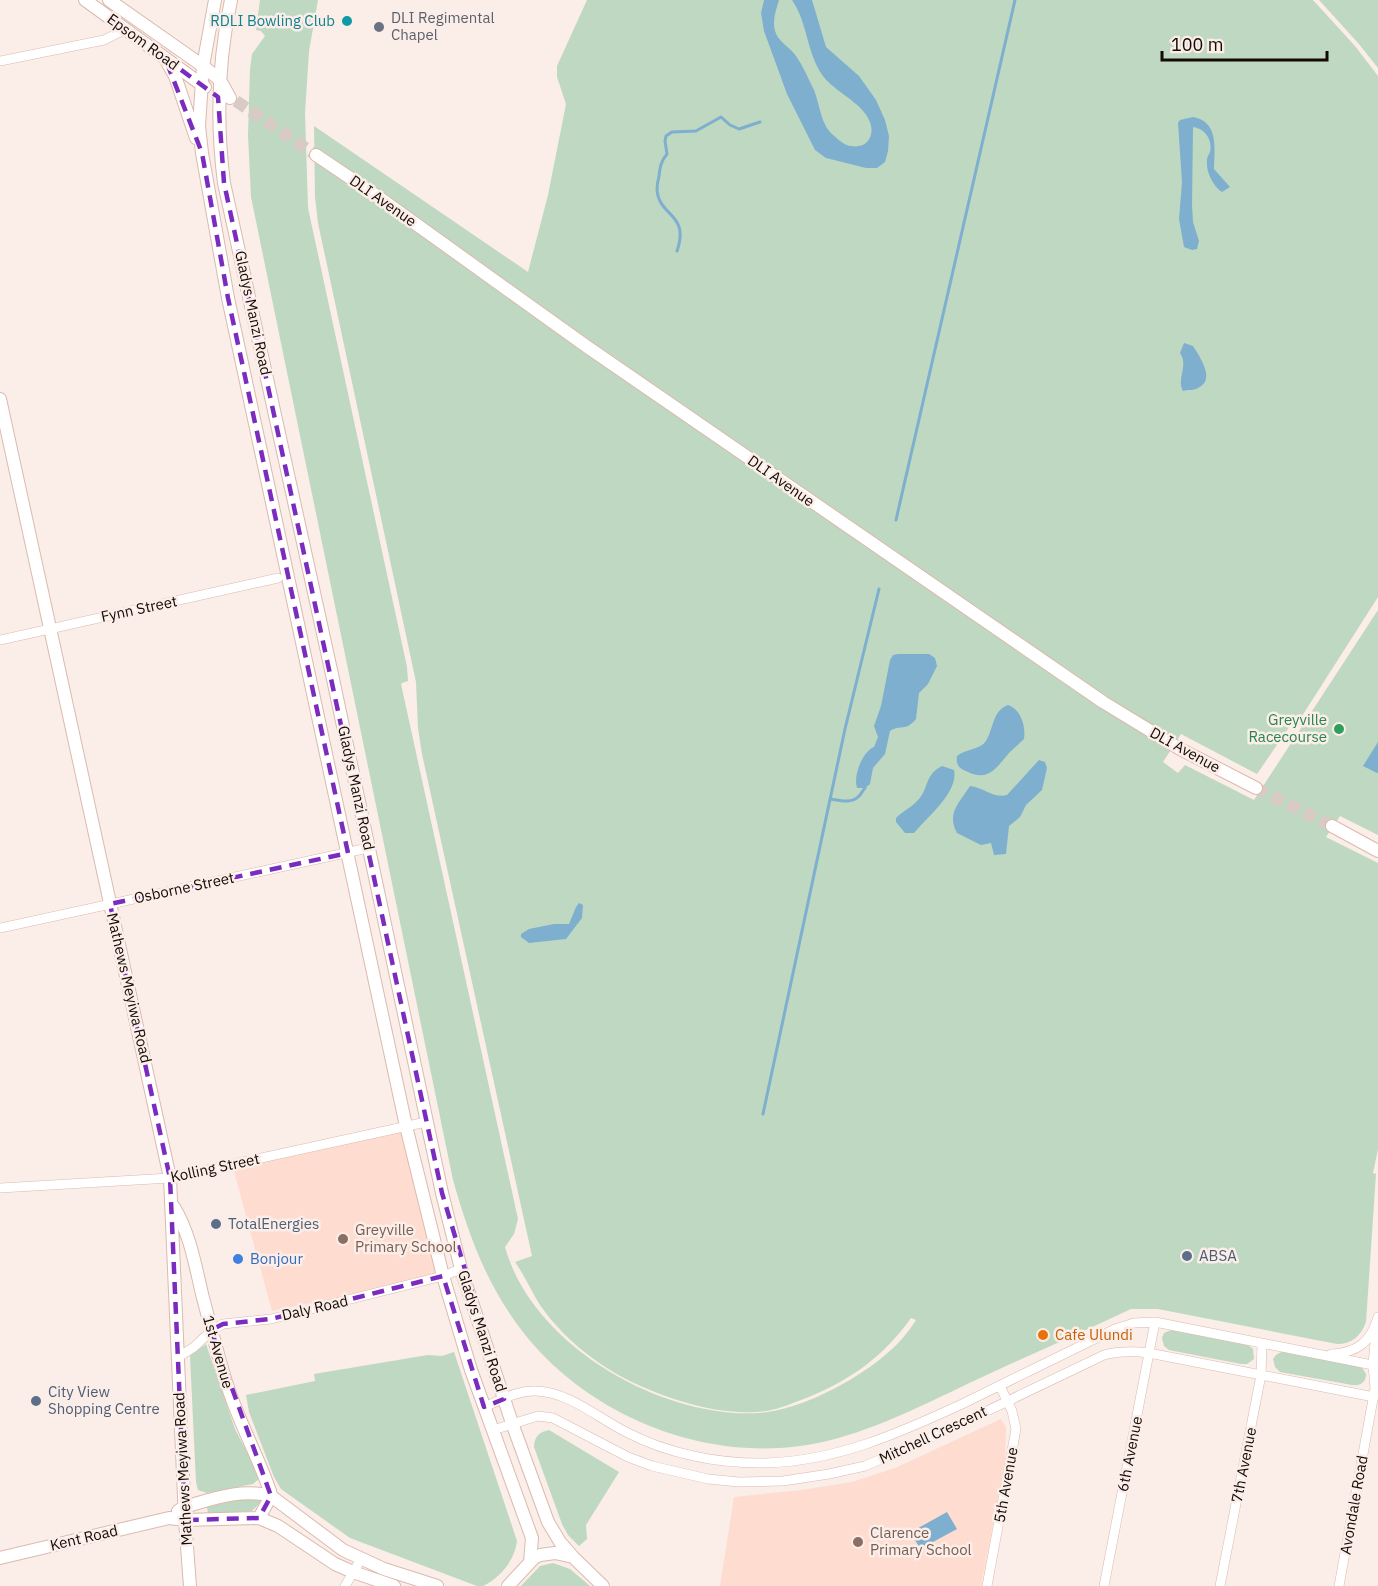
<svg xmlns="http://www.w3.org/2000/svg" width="1378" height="1586" font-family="'IBM Plex Sans',sans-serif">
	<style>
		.built { fill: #fedcd0 }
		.green { fill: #bfd8c1 }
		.water { fill: #7eafce }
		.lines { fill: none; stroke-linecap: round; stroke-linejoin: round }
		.stream { stroke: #7eafce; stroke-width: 3 }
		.secondary-tunnel { stroke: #d8cbc6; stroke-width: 12; stroke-dasharray: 12 6; stroke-linecap: butt }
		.street-casing { stroke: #dbbaae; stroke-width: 10 }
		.secondary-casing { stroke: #dbbaae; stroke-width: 14 }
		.street { stroke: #fff; stroke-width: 9 }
		.secondary { stroke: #fff; stroke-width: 12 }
		.marked { fill: none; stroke: #7b2cbf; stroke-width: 4.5; stroke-dasharray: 12 8; stroke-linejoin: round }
		.culture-dot { fill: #0f9aa8; stroke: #fbede8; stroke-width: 2 }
		.worship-dot { fill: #6b7280; stroke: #fbede8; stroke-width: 2 }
		.leisure-dot { fill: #2e9e5b; stroke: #fbede8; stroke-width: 2 }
		.service-dot { fill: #5c6f8a; stroke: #fbede8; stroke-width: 2 }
		.education-dot { fill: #8d6e63; stroke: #fbede8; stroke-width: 2 }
		.shop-dot { fill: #3f7fe0; stroke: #fbede8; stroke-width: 2 }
		.food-dot { fill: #e8710a; stroke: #fbede8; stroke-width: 2 }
		.labels { text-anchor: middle; stroke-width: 5; stroke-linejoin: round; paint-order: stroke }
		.worship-label { font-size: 15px; fill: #5b616d; stroke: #fbede8; text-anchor: start }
		.culture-label { font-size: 15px; fill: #0d838f; stroke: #fbede8; text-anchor: end }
		.street-label { font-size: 15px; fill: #140a06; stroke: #fbede8 }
		.leisure-label { font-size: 15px; fill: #27864d; stroke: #fbede8; text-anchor: end }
		.service-label { font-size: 15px; fill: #4e5e75; stroke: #fbede8; text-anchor: start }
		.education-label { font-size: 15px; fill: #785e54; stroke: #fbede8; text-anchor: start }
		.shop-label { font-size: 15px; fill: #366cbe; stroke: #fbede8; text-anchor: start }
		.food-label { font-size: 15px; fill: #c56008; stroke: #fbede8; text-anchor: start }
	</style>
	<rect width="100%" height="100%" fill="#fbede8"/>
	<!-- built -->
	<path class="built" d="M406 1126 442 1276 272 1311 232 1164Z
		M1001 1419 1006 1427 1005 1461 981 1586H720L734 1497 802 1490 852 1482 895 1468Z"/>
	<!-- green -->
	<path class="green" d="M260 0H318L309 51 305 113 308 208 407 667 408 681 402 683 401 684 518 1219 514 1234 505 1247C532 1345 661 1419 759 1413 790 1411 827 1394 853 1378 877 1363 901 1345 916 1320L911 1318C884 1356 852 1379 809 1397 795 1402 780 1409 766 1411 713 1419 632 1389 591 1357 572 1343 553 1324 540 1305 531 1291 525 1276 515 1262L532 1256 422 754 418 728 416 682 318 223 315 197 314 126 528 272 548 195 566 104 557 77V66L587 0H1313L1355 46 1378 76V597L1295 727 1290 726 1257 774 1181 734 1163 762 1178 773 1185 765 1254 800 1378 610V835L1340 816 1326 837 1378 863V1149L1373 1173 1376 1174 1366 1322C1361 1336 1352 1344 1337 1344L1158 1309H1131C1081 1333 1029 1355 978 1379 929 1402 880 1428 827 1441 712 1469 579 1416 512 1317 483 1275 467 1229 453 1180L251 197 248 135 250 69 252 54 265 36 261 31 256 30Z
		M1319 0H1378V68L1359 44Z
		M1171 1330 1247 1344 1253 1349 1254 1359 1247 1364H1241L1169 1350 1164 1346 1162 1338 1164 1333Z
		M206 1344 235 1429 260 1478 253 1484 207 1493 198 1490 196 1482 190 1356Z
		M1283 1351 1361 1366 1366 1374C1366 1382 1361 1386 1352 1385L1280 1372 1275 1367 1273 1359 1276 1355Z
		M454 1352 517 1541C515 1560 500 1578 483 1586H477L350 1538 281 1489 274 1477 249 1412 246 1395 315 1381 314 1374 428 1355 442 1356Z
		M549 1430 619 1472 586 1525 587 1539 579 1546 568 1535 562 1524 534 1447C534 1437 539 1432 549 1430Z
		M253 1498 263 1500 252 1511 208 1514 207 1507 237 1500Z
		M553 1563 570 1569 590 1586H521L540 1566Z"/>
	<!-- water -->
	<path class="water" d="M764 0H779C776 10 772 21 775 31 778 42 790 47 796 56 803 66 808 78 813 88 820 103 820 123 832 134 838 139 843 145 851 146 868 149 876 134 869 120 861 102 835 92 823 76 806 52 808 23 792 0H812L826 47 859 76 876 100 885 120 889 136 888 151 885 162 877 168H866L826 158 815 150 787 94 764 31 761 13Z
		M1193 117C1220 122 1214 150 1214 169L1230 187 1222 192C1213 186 1206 172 1207 161 1207 156 1208 157 1210 152 1213 139 1204 128 1193 127L1192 205 1193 222 1199 241 1197 249 1192 250 1184 247 1179 219 1182 182 1178 123 1180 120Z
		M1184 343 1193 346C1200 357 1216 380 1198 388 1193 391 1189 389 1183 391 1176 379 1189 366 1180 353Z
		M898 654H929L935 658 937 666 928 684 919 693 916 719C905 732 901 724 890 731L885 754 873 768 870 784 865 788H857C853 776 862 752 874 747L878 737 874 726 881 706 890 660 893 655Z
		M1008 705C1021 709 1026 727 1024 739 1019 744 1014 748 1009 753 996 768 988 783 966 771 958 768 956 764 957 756 965 749 980 750 986 741 994 728 992 711 1008 705Z
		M1378 742V773H1377L1363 766Z
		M1039 760 1045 762 1047 768 1042 790 1026 805 1020 817 1009 826 1006 854 994 855 991 843 981 845 957 833C946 813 960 802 970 786 983 787 994 799 1007 795Z
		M942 766 954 770C959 792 926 818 914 833H905L896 822V818C903 811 912 807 918 800 929 789 924 775 942 766Z
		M579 903 583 905 582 918 566 939 529 943 521 937V934L529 929 554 924H569L576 907Z
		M947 1512 957 1529 920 1549 911 1532Z"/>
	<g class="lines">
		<!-- stream -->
		<path class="stream" d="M677 251C690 213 659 217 657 190 657 186 658 180 659 176 660 167 661 161 667 154L665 141 666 136 672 132 696 131 721 117 730 125 739 129 760 122
			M896 520 1015 0
			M830 799C838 800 851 804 858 797 861 795 862 791 865 788
			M763 1114 845 729 879 589"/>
		<!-- secondary-tunnel -->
		<path class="secondary-tunnel" d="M236 101 316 155
			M1256 788 1332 826"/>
		<defs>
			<path id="street" d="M0 61 104 40 126 29
				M0 640 278 578
				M0 928 368 848
				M0 1188 170 1178 426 1122
				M1331 1354C1357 1353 1371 1342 1378 1317
				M177 1358 194 1347 211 1331 223 1324 271 1319 443 1276 461 1269
				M1375 1388 1373 1365 1376 1331
				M484 1407C501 1400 518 1390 536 1391 569 1392 598 1418 626 1432 668 1454 719 1464 766 1463 836 1461 897 1434 960 1405 1012 1380 1063 1354 1115 1329L1134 1323 1155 1322 1378 1366
				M493 1430 538 1416 553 1418 628 1457 652 1466 708 1479 739 1482 783 1481 829 1474 865 1466 941 1433 1104 1355C1120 1351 1133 1351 1149 1353L1374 1397
				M345 1586 361 1559
				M987 1586 1016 1429 1012 1411 1000 1386
				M1104 1586 1155 1322
				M1220 1586 1261 1375 1262 1344
				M1339 1586 1375 1388 1378 1382"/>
			<path id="secondary" d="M85 0 205 87
				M109 0 203 66 220 80 230 98
				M215 0 203 66 199 126 202 153 228 298 406 1126 443 1276 471 1370 532 1538 530 1562
				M231 0C218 61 216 121 224 183L333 679 442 1193 461 1269 512 1423 548 1522 560 1542 573 1557
				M167 62 175 76 196 138
				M316 155 374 194 586 346 1103 702 1180 749 1256 788
				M0 399 170 1178 185 1520 190 1586
				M1332 826 1378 851
				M174 1207C190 1234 195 1264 202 1294 209 1321 216 1348 224 1375 235 1415 256 1451 270 1491L271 1496 259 1518
				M178 1511 184 1507C212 1499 242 1488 271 1496L343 1550 384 1569 437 1586
				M0 1558 169 1518 185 1520 259 1518 278 1526 335 1564 353 1572 394 1586
				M508 1586 534 1558 540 1555 555 1553 573 1557 603 1586"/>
		</defs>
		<!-- street casing -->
		<use href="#street" class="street-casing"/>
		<!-- secondary casing -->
		<use href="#secondary" class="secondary-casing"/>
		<!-- street -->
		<use href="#street" class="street"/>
		<!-- secondary -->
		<use href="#secondary" class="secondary"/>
	</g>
	<!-- marked area -->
	<path class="marked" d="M165 58 218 97 224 183 442 1193 504 1399 484 1407 443 1276 271 1319 223 1324 211 1330 271 1496 259 1518 185 1520 170 1178 110 904 348 853 228 298 202 153Z"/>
	<!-- markers -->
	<circle class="culture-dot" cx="347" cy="21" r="6"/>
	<circle class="worship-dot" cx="379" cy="27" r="6"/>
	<circle class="leisure-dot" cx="1339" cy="729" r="6"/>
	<g class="service-dot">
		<circle cx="216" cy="1224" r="6"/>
		<circle cx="1187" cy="1256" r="6"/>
		<circle cx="36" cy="1401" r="6"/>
	</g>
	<g class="education-dot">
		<circle cx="343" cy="1239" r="6"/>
		<circle cx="858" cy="1542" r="6"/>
	</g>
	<circle class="shop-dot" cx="238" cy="1259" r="6"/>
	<circle class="food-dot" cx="1043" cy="1335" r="6"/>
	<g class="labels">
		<!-- worship labels -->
		<g class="worship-label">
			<text x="391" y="23">DLI Regimental<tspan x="391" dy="17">Chapel</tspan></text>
		</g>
		<!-- culture labels -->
		<g class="culture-label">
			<text x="335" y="26">RDLI Bowling Club</text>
		</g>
		<!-- street labels -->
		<g class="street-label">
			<text transform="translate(143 42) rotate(36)" y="5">Epsom Road</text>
			<text transform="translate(383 201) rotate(35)" y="5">DLI Avenue</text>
			<text transform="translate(253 313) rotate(78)" y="5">Gladys Manzi Road</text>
			<text transform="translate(781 481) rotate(35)" y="5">DLI Avenue</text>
			<text transform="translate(139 609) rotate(-12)" y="5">Fynn Street</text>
			<text transform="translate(1185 750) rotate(29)" y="5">DLI Avenue</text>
			<text transform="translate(356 788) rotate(78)" y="5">Gladys Manzi Road</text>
			<text transform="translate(184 888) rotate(-12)" y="5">Osborne Street</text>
			<text transform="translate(129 988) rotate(77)" y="5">Mathews Meyiwa Road</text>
			<text transform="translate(215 1168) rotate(-12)" y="5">Kolling Street</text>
			<text transform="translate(315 1308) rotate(-13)" y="5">Daly Road</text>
			<text transform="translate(482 1331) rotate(72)" y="5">Gladys Manzi Road</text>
			<text transform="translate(218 1352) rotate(74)" y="5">1st Avenue</text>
			<text transform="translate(933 1435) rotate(-25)" y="5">Mitchell Crescent</text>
			<text transform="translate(1130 1454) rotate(-79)" y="5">6th Avenue</text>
			<text transform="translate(1244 1465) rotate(-79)" y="5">7th Avenue</text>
			<text transform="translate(183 1469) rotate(-93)" y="5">Mathews Meyiwa Road</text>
			<text transform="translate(1006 1485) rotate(-80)" y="5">5th Avenue</text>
			<text transform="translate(1354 1505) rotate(-80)" y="5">Avondale Road</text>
			<text transform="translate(84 1538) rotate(-13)" y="5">Kent Road</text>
		</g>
		<!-- leisure labels -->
		<g class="leisure-label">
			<text x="1327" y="725">Greyville<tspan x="1327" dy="17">Racecourse</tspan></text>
		</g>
		<!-- service labels -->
		<g class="service-label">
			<text x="228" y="1229">TotalEnergies</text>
			<text x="1199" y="1261">ABSA</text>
			<text x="48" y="1397">City View<tspan x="48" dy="17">Shopping Centre</tspan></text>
		</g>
		<!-- education labels -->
		<g class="education-label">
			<text x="355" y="1235">Greyville<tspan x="355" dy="17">Primary School</tspan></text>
			<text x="870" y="1538">Clarence<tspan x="870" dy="17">Primary School</tspan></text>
		</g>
		<!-- shop labels -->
		<g class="shop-label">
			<text x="250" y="1264">Bonjour</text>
		</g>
		<!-- food labels -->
		<g class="food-label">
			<text x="1055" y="1340">Cafe Ulundi</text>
		</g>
	</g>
	<!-- scale -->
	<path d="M1162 51v9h165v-9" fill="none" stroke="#140a06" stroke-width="3"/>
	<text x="1171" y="51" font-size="18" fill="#140a06" stroke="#fbede8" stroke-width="4.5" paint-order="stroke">100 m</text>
</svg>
